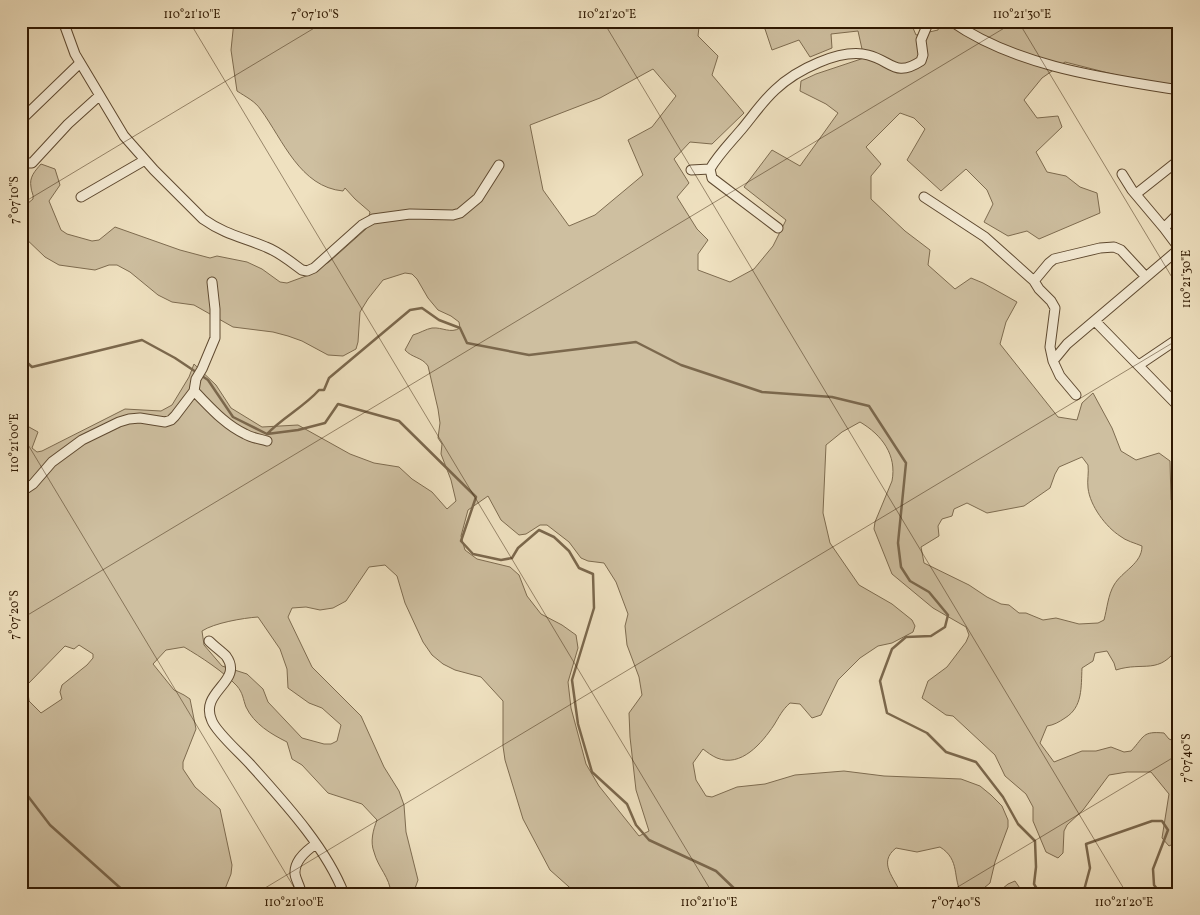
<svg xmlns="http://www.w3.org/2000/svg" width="1200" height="915" font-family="Vollkorn,serif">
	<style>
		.green { fill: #cebfa0; stroke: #7e6c50; fill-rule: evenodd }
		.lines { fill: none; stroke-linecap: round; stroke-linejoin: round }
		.stream { stroke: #7b684d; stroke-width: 2.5 }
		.minor-casing { stroke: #5f4a31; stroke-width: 11 }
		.minor { stroke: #f5ecd6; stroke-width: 9 }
		.ticks { fill: none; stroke: #2f1801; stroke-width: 1; stroke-opacity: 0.45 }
		.neatline { fill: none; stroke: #2f1801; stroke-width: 2 }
		.ticks-label { font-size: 12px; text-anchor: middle; fill: #2f1801 }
	</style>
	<rect width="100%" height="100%" fill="#efe1c0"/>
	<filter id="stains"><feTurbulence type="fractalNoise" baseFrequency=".004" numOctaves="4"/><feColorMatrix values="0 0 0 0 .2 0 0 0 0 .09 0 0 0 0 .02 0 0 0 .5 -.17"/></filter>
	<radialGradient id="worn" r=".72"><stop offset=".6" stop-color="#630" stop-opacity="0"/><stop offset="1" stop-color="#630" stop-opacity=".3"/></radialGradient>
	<!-- green -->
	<path class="green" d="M234 21H275L277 27 285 28 293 21H706L699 27 698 36 718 56 712 75 744 113 712 144 690 142 674 159 689 183 677 197 697 229 708 240 698 254V270L730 282 754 269 773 246 786 220 744 187 772 150 800 166 838 113 826 104 800 91 801 81 816 74 864 58 858 31 831 34 832 48 810 57 799 40 772 50 765 29 755 21H910L916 35 938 30 940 21H1179V95L1132 79 1065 62 1042 78 1024 100 1037 118 1058 116 1062 127 1036 152 1047 172 1066 176 1080 187 1097 193 1100 213 1039 239 1027 231 1008 236 984 222 993 204 987 190 966 169 941 191 907 160 925 129 914 118 900 113 866 147 881 164 871 176V199L905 231 930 250 928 265 955 289 971 278 983 283 1017 302 1006 322 1000 344 1058 417 1077 420 1082 403 1093 393 1112 428 1121 451 1136 460 1159 453 1170 461 1171 500 1179 505V646C1159 676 1144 661 1116 670L1114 663 1107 651 1095 653 1093 661 1082 668C1081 687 1083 707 1065 718 1059 722 1054 725 1047 726L1040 743 1054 762 1082 751H1096L1111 747 1124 752 1131 751C1145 736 1142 731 1164 733L1169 739 1179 743V841L1169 846 1162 838 1169 794 1151 772H1127L1109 775 1083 810 1067 825 1064 831 1063 853 1058 858 1046 852 1033 821V807L1026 794 1005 776 995 755 953 716 946 715 922 698 928 681 947 667 966 642 969 635 966 627 933 608 892 574 874 529 875 522 892 481C897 455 882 435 860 422L842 432 826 445 823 513 830 543 859 585 892 604 912 620 915 626 913 632 892 643 878 646 860 658 838 680 821 715 812 718 800 704 790 703C782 710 779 717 774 725 762 743 741 768 717 758 712 756 707 752 703 749L693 763 696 780 706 796 712 797 737 787 765 784 795 775 844 771 884 776 961 779 980 786 991 795 1002 806 1008 820V827L995 862 990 883 984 888 973 894H962C952 879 961 860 940 847L917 852 896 848C877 863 895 878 901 894H577L550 870 523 819 505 760 503 746V701L481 677 455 670 443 664 432 655 423 642 405 603 397 576 385 565 369 567 346 601 333 608 320 610 306 607 292 608 288 617 312 667 361 716 384 767 399 791 404 805 406 832 418 880 413 894H391C390 877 378 868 374 852 370 842 373 830 377 820L362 804 328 793 302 765 292 759 287 742C271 734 254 724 246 707 243 699 243 693 237 686 224 672 201 657 184 647L166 650 153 664 174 690 184 695 190 699 196 729 183 762V769L195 787 220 809 232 865 231 874 223 894H21V430L29 427 38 432 32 448 37 452 42 451 125 409 161 411 172 405 189 377 194 364 216 385 231 408 262 427 298 425 350 454 374 463 399 467 412 479 432 492 447 509 456 501 451 480 441 454 442 444 438 438 440 423 438 409 428 366C422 357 412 358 405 350L413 335C420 333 426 329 432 328 443 327 450 334 460 328L459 322 451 316 438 310 428 298 417 279 412 274 405 273 383 280 368 299 360 312 358 342 356 349 343 356 328 355 302 341 288 336 273 332 233 327 194 305 172 302 158 295 130 272 117 265H109L95 270 59 265 45 257 21 234V209L33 199C34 194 31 192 31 187 29 177 35 171 41 164L55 169 60 185 49 201 61 230 67 234 92 241 99 240 115 227 180 250 210 258 217 256 247 262 262 269 280 282 287 283 306 276 329 262 366 229 370 212 355 199 345 188 343 191C300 187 283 140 261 110 255 101 246 97 237 91L231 50ZM653 69 676 96 652 127 628 140 643 175 595 215 569 226 543 190 530 125 600 98ZM1082 457 1088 465C1089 473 1087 480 1088 488 1090 506 1106 527 1120 536 1126 541 1135 543 1142 546 1142 564 1122 571 1114 585 1108 595 1107 609 1104 620L1098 623 1079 624 1056 618 1043 620 1026 613H1019L1009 605 1001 604 987 597 969 585 924 563 921 547 939 536 938 526 942 519 952 516 954 509 967 503 987 513 1024 506 1050 488 1055 474 1059 467ZM488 496 501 520 519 535 526 534 540 525H547L569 542 581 558 588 561 604 563 616 582 628 614 625 626 627 645 639 677 642 695 629 713 630 737 636 790 649 831 639 836 599 786 586 764 571 708 568 682 578 648 576 635 562 625 541 614 527 596 519 575 510 567 477 559 465 550 461 536 468 510ZM258 617 280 649 287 669 288 688 309 703 322 708 341 725 337 741 331 744H324L302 738 268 702 263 689 247 674 222 666 204 645 202 631C214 623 243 618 258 617ZM79 645 93 654V658L87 665 62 685 60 692 62 699 41 713 29 701 27 685 65 646 74 649Z
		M1015 881 1024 894H996L1008 884Z"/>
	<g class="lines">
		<!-- stream -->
		<path class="stream" d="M21 357 32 367 142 340 175 358 208 380 233 417 267 434 298 430 325 423 338 404 399 421 476 497 461 541 473 554 501 560 512 558 518 548 539 530 554 537 569 551 579 568 593 574 594 608 572 680 578 724 592 772 627 804 636 825 649 840 716 871 740 894
			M267 434C283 417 304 407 319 390H324L329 378 410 310 422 308 439 320 460 328 467 343 529 355 636 342 681 365 762 392 832 397 869 406 906 463 898 543 901 567 910 581 929 592 948 615 945 627 931 636 906 637 892 649 880 681 887 713 927 733 946 752 976 762 1003 797 1018 824 1035 841 1036 867 1034 884 1040 894
			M21 787 50 825 127 894
			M1083 894 1090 868 1086 844 1152 821H1162L1168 830 1153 869 1154 885 1161 894"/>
		<defs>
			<path id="minor" d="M63 21 75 54 124 136 154 170 203 219C226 235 242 237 266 247 279 252 291 262 302 270L307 271 314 268 362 225 373 219 410 214 453 215 460 213 478 198 499 165
				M951 21C1015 66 1103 78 1179 90
				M21 120 80 63
				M21 161 25 163H32L68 124 99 96
				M710 169 712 178 778 228
				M691 170 710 169C718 155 730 143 741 130 752 117 762 102 775 90 796 70 840 48 868 55 892 61 895 78 921 61L923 55 921 40 929 21
				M1122 174 1132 190 1164 228
				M1136 194 1179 160
				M81 197 145 160
				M924 197 985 237 1034 281 1039 289 1051 301 1055 308 1050 347 1053 361 1067 344 1179 249
				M1179 213 1164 228 1179 248
				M1034 281 1049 263 1054 259 1100 248 1114 247 1121 250 1146 277
				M1095 321 1179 407
				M1053 361 1060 376 1076 395
				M1139 365 1179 338
				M194 391C210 407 224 424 245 434 252 438 260 439 267 441
				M21 492 33 484 52 462 82 440 119 422 129 419 140 418 165 422 171 420 175 416 194 391 196 379 202 369 215 338V309L212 282
				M209 641C214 646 221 651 226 656 245 682 198 691 212 721 217 733 240 753 250 764 283 801 326 847 344 894
				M301 894C301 887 296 881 295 874 294 861 307 850 316 844"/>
		</defs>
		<!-- minor casing -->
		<use href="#minor" class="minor-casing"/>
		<!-- minor -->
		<use href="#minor" class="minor"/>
	</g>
	<!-- ticks -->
	<path class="ticks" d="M189 21 713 894M603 21 1127 894M1018 21 1179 289M21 204 326 21M21 433 298 894M21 619 1016 21M255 894 1179 339M946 894 1179 754"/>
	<!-- margin -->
	<rect width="1200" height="915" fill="none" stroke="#efe1c0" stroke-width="55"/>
	<rect x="28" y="28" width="1144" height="860" class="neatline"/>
	<g class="ticks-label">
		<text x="192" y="18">110°21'10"E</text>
		<text x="315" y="18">7°07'10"S</text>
		<text x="607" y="18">110°21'20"E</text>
		<text x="1022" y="18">110°21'30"E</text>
		<text transform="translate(14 200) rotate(-90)" y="4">7°07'10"S</text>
		<text transform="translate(1186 279) rotate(-90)" y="4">110°21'30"E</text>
		<text transform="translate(14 443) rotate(-90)" y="4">110°21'00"E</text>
		<text transform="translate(14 615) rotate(-90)" y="4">7°07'20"S</text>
		<text transform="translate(1186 758) rotate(-90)" y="4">7°07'40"S</text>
		<text x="294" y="906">110°21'00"E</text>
		<text x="709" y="906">110°21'10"E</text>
		<text x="956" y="906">7°07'40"S</text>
		<text x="1124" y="906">110°21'20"E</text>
	</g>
	<rect width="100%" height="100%" filter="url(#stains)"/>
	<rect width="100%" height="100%" fill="url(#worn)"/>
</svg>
